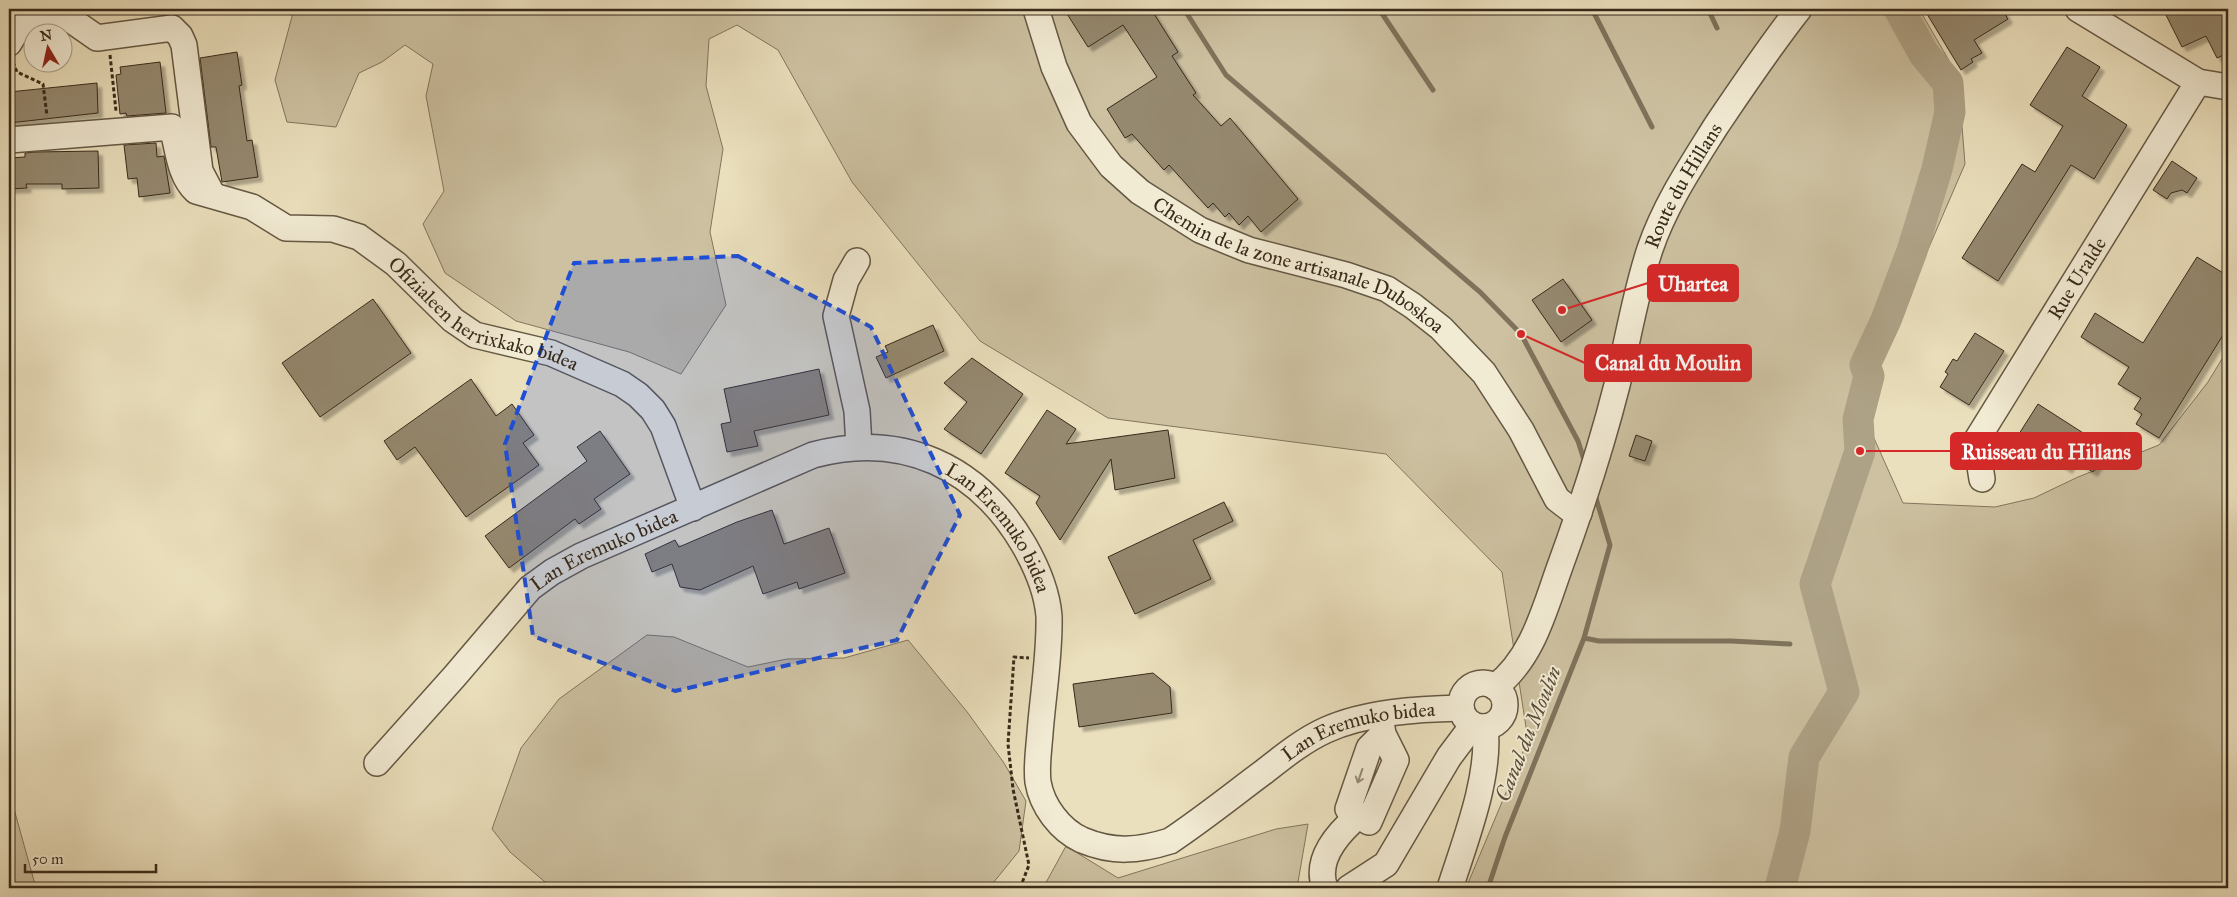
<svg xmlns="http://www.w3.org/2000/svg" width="2237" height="897" font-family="'IM FELL Great Primer',serif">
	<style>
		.green { fill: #cdc1a1; stroke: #82765e }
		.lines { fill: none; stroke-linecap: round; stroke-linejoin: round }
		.stream { stroke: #7f725b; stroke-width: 5 }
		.river { stroke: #aea286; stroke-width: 31 }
		.building { fill: #95896f; stroke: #382a1a; filter: url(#shadow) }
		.minor-casing { stroke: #655843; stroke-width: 28 }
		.path { stroke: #382a1a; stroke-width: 3; stroke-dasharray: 4 2.5; stroke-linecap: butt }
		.minor { stroke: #f2ebd4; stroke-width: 25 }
		.oneway { stroke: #958a77 }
		.marked { fill: #1d4ed8; fill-opacity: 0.2; stroke: #1d4ed8; stroke-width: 4; stroke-dasharray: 10 6; stroke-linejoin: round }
		.labels { text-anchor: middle; stroke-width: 4; stroke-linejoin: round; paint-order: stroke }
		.street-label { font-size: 20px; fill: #382a1a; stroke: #f2ebd4 }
		.water-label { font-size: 21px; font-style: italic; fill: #5b4e3a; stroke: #f2ebd4 }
		.leader { fill: none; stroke: #d62828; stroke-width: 2 }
		.callout-dot { fill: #d62828; stroke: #f2ebd4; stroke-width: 2 }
		.callout { fill: #d62828; stroke: #d62828; stroke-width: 2 }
		.callout-label { font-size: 21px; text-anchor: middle; font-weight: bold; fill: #fff }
	</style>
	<defs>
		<filter id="shadow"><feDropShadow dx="4.5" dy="4.5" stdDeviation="1" flood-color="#0004"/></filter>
	</defs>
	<rect width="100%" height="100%" fill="#ebe0bd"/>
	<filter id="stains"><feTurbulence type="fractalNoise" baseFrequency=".004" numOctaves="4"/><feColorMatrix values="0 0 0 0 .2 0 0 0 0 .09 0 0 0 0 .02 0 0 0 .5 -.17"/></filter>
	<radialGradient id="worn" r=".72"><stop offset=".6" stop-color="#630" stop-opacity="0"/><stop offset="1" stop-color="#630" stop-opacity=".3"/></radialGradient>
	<!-- green -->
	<path class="green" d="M294 9H1919L1958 76 1965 164 1897 321 1869 376 1873 436 1903 503 1995 507 2034 498 2078 477 2159 445 2208 382 2228 349V888H1466L1528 740 1502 572 1386 454 1108 418 980 341 852 182 778 50 737 25 709 39 706 86 723 149 710 232 726 305 681 374 629 352 516 321 445 273 423 224 444 191 426 96 433 64 405 45 382 62 359 73 336 127 287 122 275 80Z
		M647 635 674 637 748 667 787 659 844 658 908 640 968 713 1004 763 1026 801 1019 851 989 888H565L545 882 510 852 492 829 521 748 559 699Z
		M9 791 36 888H9Z
		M1308 824 1297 888H1043L1066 846 1118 878 1276 829Z"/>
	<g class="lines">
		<!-- stream -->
		<path class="stream" d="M1184 9 1226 75 1480 292 1521 334 1578 441 1585 463
			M1379 9 1433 90
			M1592 9 1652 127
			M1708 9 1717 28
			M1584 638 1599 641H1731L1790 644
			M1488 888 1505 837 1584 638 1610 545 1595 495"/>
		<!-- river -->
		<path class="river" d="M1780 888 1795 831 1804 757 1844 692 1815 584 1860 451 1858 419 1869 376 1865 365 1886 320 1912 251 1937 169 1950 112 1948 83 1924 54 1899 9"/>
	</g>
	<!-- building -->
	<path class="building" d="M1064 9H1151L1178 52 1172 56 1196 93 1193 95 1221 126 1230 118 1298 199 1261 232 1248 216 1239 225 1229 213 1225 217 1213 203 1208 208 1169 165 1164 170 1132 134 1125 138 1107 109 1157 77 1123 25 1088 47Z
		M1924 9H2002L2008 19 1974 40 1982 53 1971 59 1973 62 1961 70Z
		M2172 9H2228V53L2217 58 2206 36 2182 47 2165 13Z
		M2067 47 2100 67 2082 96 2127 125 2094 179 2071 165 1998 281 1962 258 2022 164 2035 172 2063 126 2030 105Z
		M237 52 242 85 239 86 247 141 252 140 258 177 222 182 216 147H211L200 58Z
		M160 62 166 113 127 116 126 113 120 114 116 75 121 74 120 67Z
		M97 83 98 113 9 123V92Z
		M156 143 157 157 164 156 170 193 139 197 137 178 128 179 124 145Z
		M98 151 99 188 62 189V184H26L27 188 9 189V158L25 157V153L35 152Z
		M2172 161 2197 178 2187 193 2182 190 2171 193 2167 199 2153 190Z
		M2197 257 2228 276V327L2159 438 2136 424 2142 414 2134 409 2141 398 2118 384 2129 367 2081 337 2095 313 2143 343Z
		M1563 279 1592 320 1561 342 1532 300Z
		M373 299 411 353 320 417 282 363Z
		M933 325 944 351 886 378 876 357 888 352 885 346Z
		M1975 333 2004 351 1969 405 1940 387 1948 374 1945 372 1953 359 1957 361Z
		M972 358 1023 394 981 454 944 429 967 402 944 383Z
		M819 369 829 415 754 431 758 446 727 452 721 424 731 422 724 389Z
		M471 379 496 416 512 404 534 435 523 443 539 465 466 517 415 447 397 460 384 441Z
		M2038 404 2108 449 2093 472 2073 459 2068 469 2017 437Z
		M1047 410 1076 429 1066 444 1168 430 1175 478 1115 490 1111 459 1060 540 1036 503 1040 496 1005 473Z
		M600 431 630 474 594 499 601 509 579 524 575 519 509 568 485 536 587 461 577 447Z
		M1636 435 1652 441 1645 461 1629 456Z
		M1224 502 1233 521 1193 540 1211 579 1135 614 1108 557Z
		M772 510 784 544 829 528 845 573 799 589 797 582 763 594 753 566 700 590 680 587 672 564 652 572 645 554 675 540 679 547 737 522Z
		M1153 673 1170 687 1172 713 1079 727 1073 684Z"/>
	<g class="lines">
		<defs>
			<g id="minor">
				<path id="s1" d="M1036 9 1054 67 1079 123 1111 166 1140 192 1200 230 1249 250 1346 275 1387 289 1413 306 1441 328 1484 373 1521 430 1557 499 1570 509 1579 513"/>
				<path d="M2078 9 2198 82 2228 87"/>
				<path d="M9 43 18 28 43 17 64 15 97 38 172 28 180 36 184 45 200 171 211 192"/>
				<path id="s2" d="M9 140 172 127C178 148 179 175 196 191L252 207 286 228 333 229 359 237 396 264 453 320 475 335 551 353 622 384 638 395 653 410 663 426 693 508"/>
				<path d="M857 261 846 280 836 316 857 411 859 447"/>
				<path id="s3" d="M1982 479 1976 441 2198 82"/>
				<circle cx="1483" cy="705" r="22"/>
				<path id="s4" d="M1495 687C1532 659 1544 611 1559 569 1581 509 1601 448 1617 385 1628 340 1635 294 1650 249 1665 205 1691 166 1716 126 1743 86 1769 47 1799 9"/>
				<path d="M1380 715 1383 734 1396 760 1369 822 1348 809 1369 748 1383 734"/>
				<path id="s5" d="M377 763 454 677 530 588 552 572 581 556 813 455C902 431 978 466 1024 545 1036 566 1047 591 1049 616 1050 654 1043 694 1040 733 1039 748 1036 766 1038 782 1042 806 1060 830 1082 840 1113 853 1138 851 1170 841 1203 819 1234 794 1265 771 1284 756 1304 740 1326 730 1366 712 1417 709 1461 708"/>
				<path d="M1325 888C1314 859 1338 833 1359 815"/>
				<path d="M1349 888 1386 864 1449 757 1473 725"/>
				<path d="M1450 888C1465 841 1491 776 1485 727"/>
			</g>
		</defs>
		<!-- minor casing -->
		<use href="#minor" class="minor-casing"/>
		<!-- path -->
		<path class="path" d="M110 55 116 111
			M13 62 17 72 43 84 47 116
			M1020 888 1029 865 1013 789 1008 744 1014 657 1029 658"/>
		<!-- minor -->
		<use href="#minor" class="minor"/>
	</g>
	<!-- one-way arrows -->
	<defs><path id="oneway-shaft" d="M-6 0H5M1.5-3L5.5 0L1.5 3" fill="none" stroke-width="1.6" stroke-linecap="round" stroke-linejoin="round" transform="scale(1.25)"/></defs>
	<use class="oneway" href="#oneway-shaft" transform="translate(1360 776) rotate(109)"/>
	<!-- marked area -->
	<path class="marked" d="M738 256 871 327 960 515 897 640 675 691 533 636 505 444 574 263Z"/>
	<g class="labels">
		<!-- street labels -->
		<g class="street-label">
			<text dy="7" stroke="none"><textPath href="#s4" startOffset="541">Route du Hillans</textPath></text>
			<text dy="7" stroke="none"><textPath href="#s1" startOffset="391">Chemin de la zone artisanale Duboskoa</textPath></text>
			<text dy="7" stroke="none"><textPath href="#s3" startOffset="230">Rue Uralde</textPath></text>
			<text dy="7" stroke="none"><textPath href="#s2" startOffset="555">Ofizialeen herrixkako bidea</textPath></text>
			<text dy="7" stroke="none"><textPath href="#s5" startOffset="765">Lan Eremuko bidea</textPath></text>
			<text dy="7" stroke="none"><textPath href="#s5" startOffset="316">Lan Eremuko bidea</textPath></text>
			<text dy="7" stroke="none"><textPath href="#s5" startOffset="1425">Lan Eremuko bidea</textPath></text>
		</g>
		<!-- water labels -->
		<g class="water-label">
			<text transform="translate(1528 734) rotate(-68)" y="7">Canal du Moulin</text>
		</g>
	</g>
	<!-- callouts -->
	<path class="leader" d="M1562 310L1648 283M1521 334L1585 363M1860 451L1951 451"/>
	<g class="callout-dot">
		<circle cx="1562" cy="310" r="5"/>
		<circle cx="1521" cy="334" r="5"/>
		<circle cx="1860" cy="451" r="5"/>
	</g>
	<g class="callout">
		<rect x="1648" y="265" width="90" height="36" rx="5"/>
		<rect x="1585" y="345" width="166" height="36" rx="5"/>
		<rect x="1951" y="433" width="190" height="36" rx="5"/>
	</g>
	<g class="callout-label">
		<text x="1693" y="291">Uhartea</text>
		<text x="1668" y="370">Canal du Moulin</text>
		<text x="2046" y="459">Ruisseau du Hillans</text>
	</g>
	<!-- margin -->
	<rect width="2237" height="897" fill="none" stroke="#ebe0bd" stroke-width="30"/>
	<rect x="10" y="10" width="2217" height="877" fill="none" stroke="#382a1a" stroke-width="2.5"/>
	<rect x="15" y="15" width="2207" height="867" fill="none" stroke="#382a1a"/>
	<!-- north arrow -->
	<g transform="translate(48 48) rotate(351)"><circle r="24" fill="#f2ebd4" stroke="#a89e8a"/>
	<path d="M0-4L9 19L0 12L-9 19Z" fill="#8f2418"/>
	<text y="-8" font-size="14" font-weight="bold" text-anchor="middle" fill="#382a1a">N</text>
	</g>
	<!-- scale -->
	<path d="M25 864v8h131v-8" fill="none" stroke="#382a1a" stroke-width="2.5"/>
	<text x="32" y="864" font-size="15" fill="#382a1a" stroke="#f2ebd4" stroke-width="4" paint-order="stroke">50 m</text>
	<rect width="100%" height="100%" filter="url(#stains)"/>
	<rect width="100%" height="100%" fill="url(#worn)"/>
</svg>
